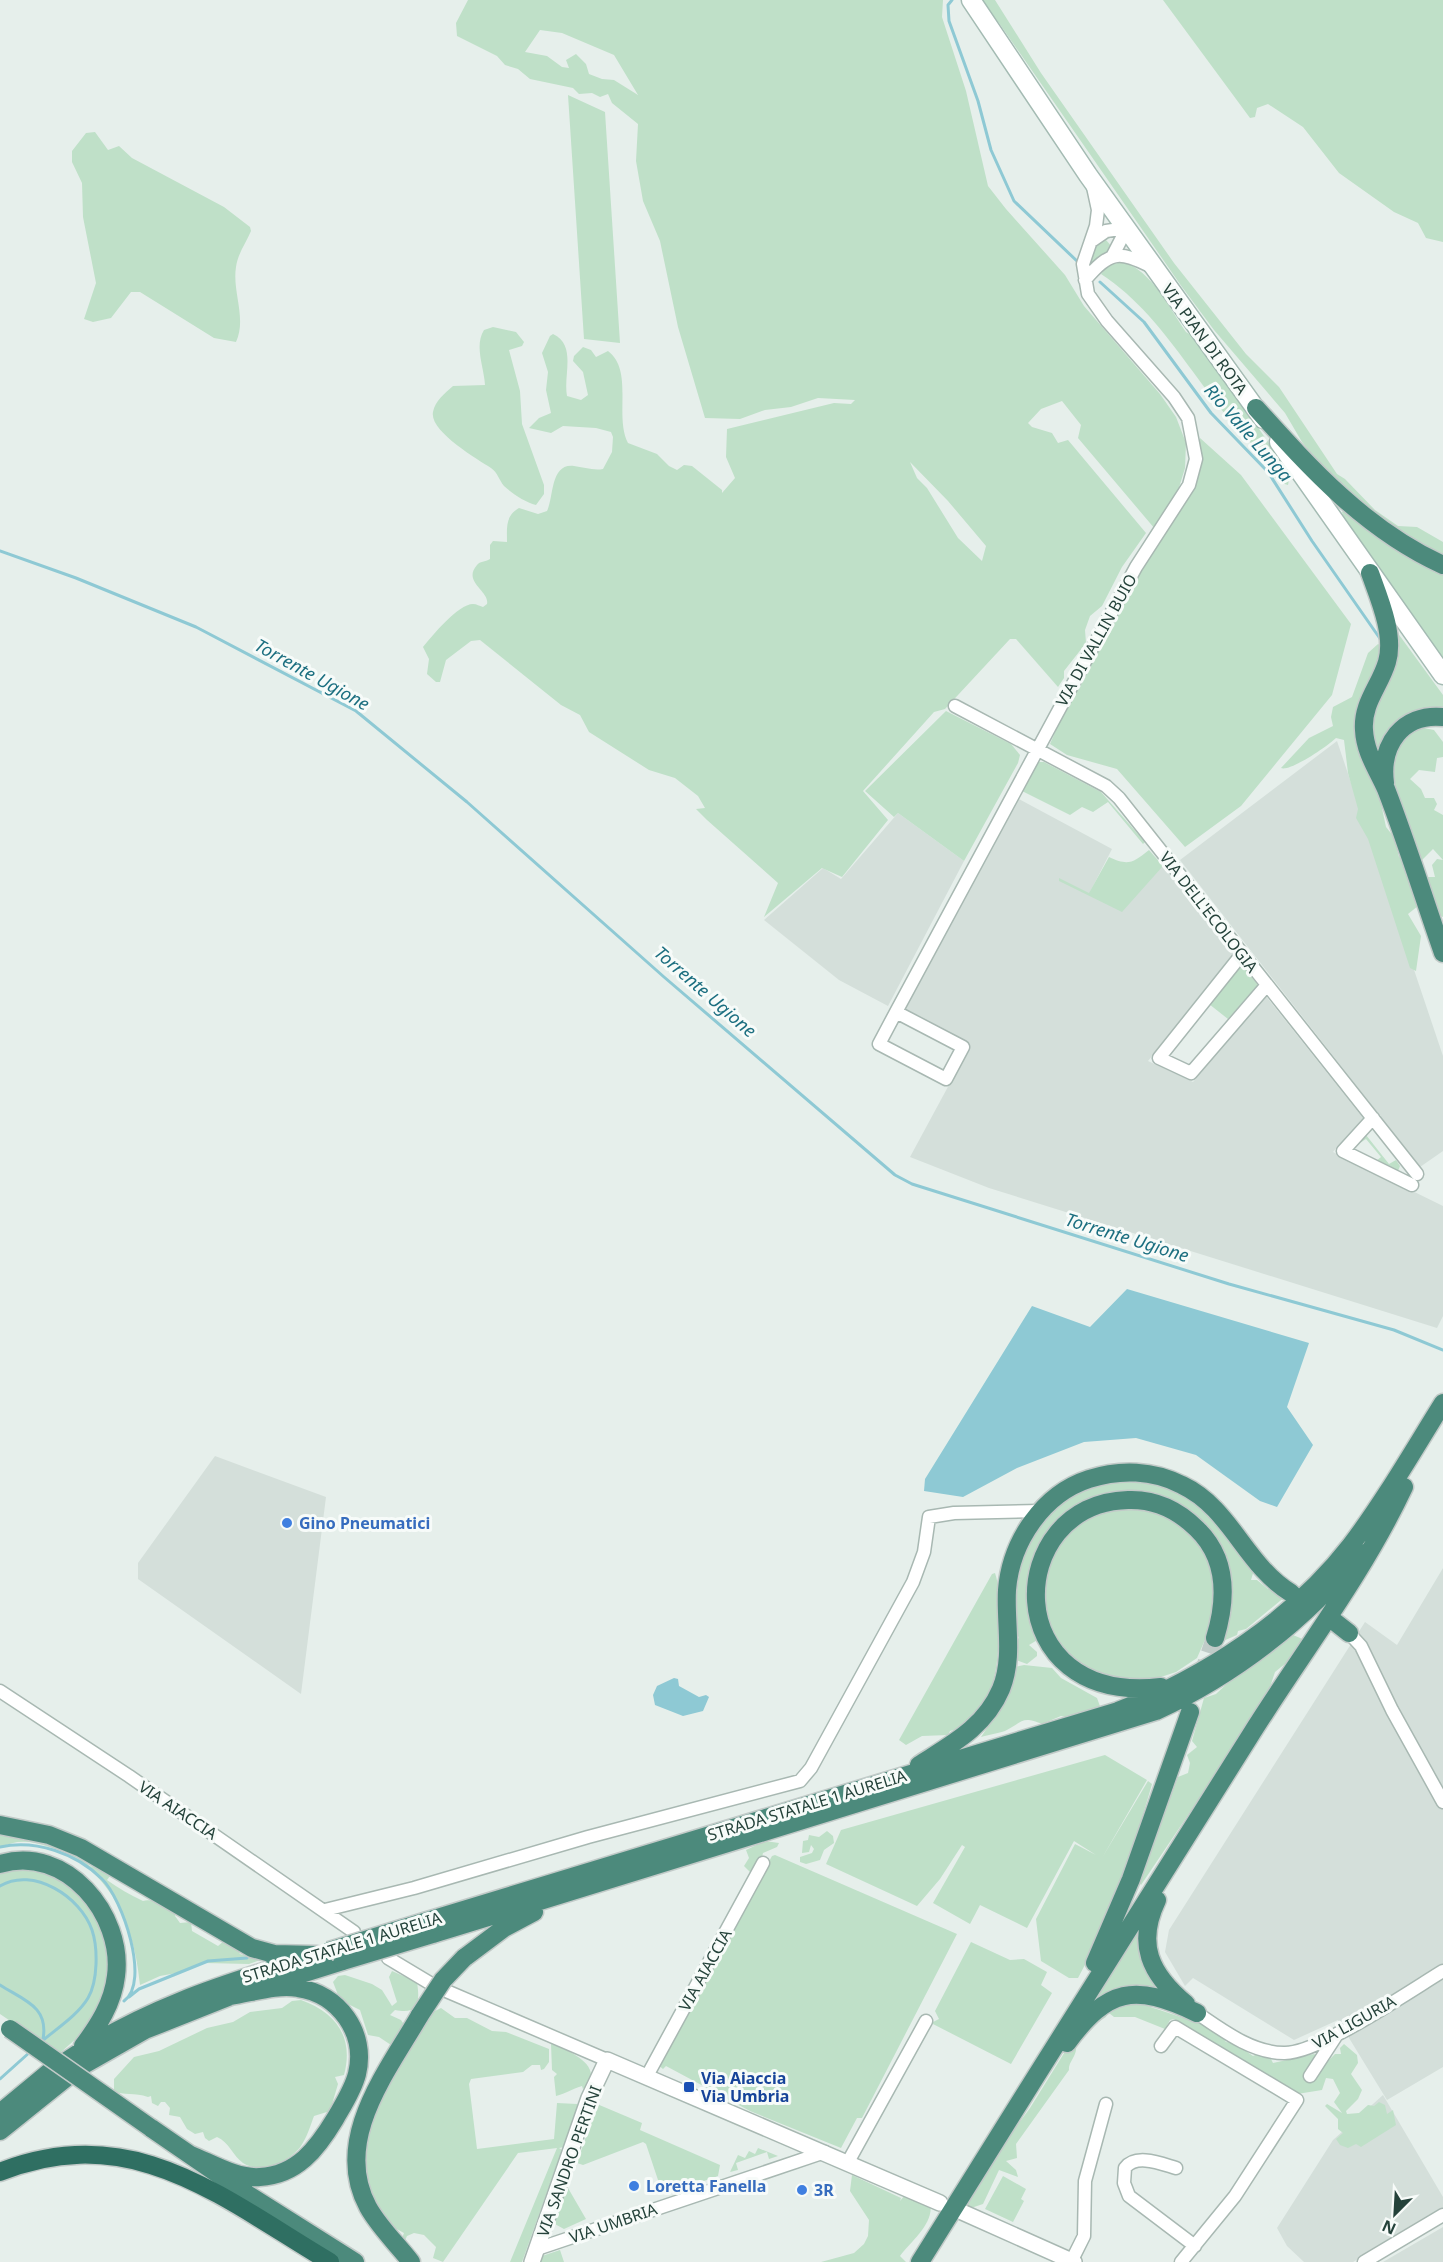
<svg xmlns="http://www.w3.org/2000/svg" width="1443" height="2262" font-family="'Noto Sans',sans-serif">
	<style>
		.built { fill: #d4dfda }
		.green { fill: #bfe0c8; fill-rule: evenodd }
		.water { fill: #8ec9d4 }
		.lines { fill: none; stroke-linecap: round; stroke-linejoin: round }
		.stream { stroke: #8ec9d4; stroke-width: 3 }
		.trunk-tunnel { stroke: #bfccc8; stroke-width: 18; stroke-dasharray: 18 9; stroke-linecap: butt }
		.minor-casing { stroke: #a8b8b2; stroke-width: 15 }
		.tertiary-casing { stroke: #a8b8b2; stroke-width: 18 }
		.secondary-casing { stroke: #a4bbb3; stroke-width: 21 }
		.trunk-casing { stroke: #c2cac8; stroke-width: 21 }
		.motorway-casing { stroke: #c2cac8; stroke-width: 21 }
		.minor { stroke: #fff; stroke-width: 12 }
		.tertiary { stroke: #fff; stroke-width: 15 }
		.secondary { stroke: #fff; stroke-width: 18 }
		.trunk { stroke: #4c8a7c; stroke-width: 18 }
		.motorway { stroke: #2f6f62; stroke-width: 18 }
		.trunk-bridge-casing { stroke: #c2cac8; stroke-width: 21; stroke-linecap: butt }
		.trunk-bridge { stroke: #4c8a7c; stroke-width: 18 }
		.shop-dot { fill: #3f7fe0; stroke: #f7fbf9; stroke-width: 2 }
		.transit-dot { fill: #1a4fb4; stroke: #f7fbf9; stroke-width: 2 }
		.labels { text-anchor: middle; stroke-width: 6; stroke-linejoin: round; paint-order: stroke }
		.street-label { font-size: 16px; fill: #24423a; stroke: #f7fbf9 }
		.shop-label { font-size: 16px; font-weight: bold; fill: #366cbe; stroke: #f7fbf9; text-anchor: start }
		.transit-label { font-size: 16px; font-weight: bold; fill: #164399; stroke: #f7fbf9; text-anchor: start }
		.water-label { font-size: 18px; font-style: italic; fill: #1c6f80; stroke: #f7fbf9 }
	</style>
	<rect width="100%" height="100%" fill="#e6efeb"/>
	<!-- built -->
	<path class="built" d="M1337 741 1443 1056V1151L1420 1167 1180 860Z
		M1017 798 1112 849 1090 892 1123 910 1163 864 1234 955 1148 1061 1193 1082 1265 995 1363 1118 1333 1152 1443 1206V1316L1437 1328 989 1188 910 1157 970 1046 904 1011Z
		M898 813 964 861 888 1006 839 980 764 920 823 868 841 879Z
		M215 1456 326 1497 301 1694 138 1579V1563Z
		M1443 1568V2067L1387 2100 1338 2020 1294 2040 1193 1978 1185 1986 1165 1952 1169 1930 1365 1622 1397 1645Z
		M1383 2095 1443 2197V2210L1353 2262H1304L1287 2246 1277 2228 1333 2140Z
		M1443 2227V2262H1383Z"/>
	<!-- green -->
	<path class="green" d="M468 0H943L942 17 966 91 988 186 1006 209 1065 275 1084 306 1160 394 1176 417 1186 443 1185 468 1177 494 1155 529 1078 438 1081 425 1062 401 1041 409 1028 423 1032 427 1052 433 1058 443 1068 440 1146 533 1122 567 1102 606 1090 616 1085 630 1086 643 1064 671V678L1058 687 1016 639H1010L945 709 934 712 863 791 888 820 842 877 822 868 764 917 778 883 707 820 696 809 705 808 698 796 675 778 649 770 589 732 580 715 561 705 480 640 471 641 446 660 440 682H436L427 674 429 659 423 647C432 636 458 604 473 604 477 604 479 606 483 607L487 604C490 591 462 582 477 565 480 561 485 562 490 559V545L493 541 507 542C507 528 505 516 519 508L538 514 547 511C554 497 550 463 574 466 583 467 594 471 603 469L612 452 613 437 611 432 596 428 563 426 551 433 529 428 539 418 551 413 546 390 548 372 542 353 550 336 553 334C577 345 563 375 567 396L581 400 588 395 583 372 573 361 574 356 583 347 591 350 596 357 608 351C634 371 614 416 628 443L657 454 669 466 677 470 684 465 692 466 722 490V493L735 478 726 457 727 429 834 403 851 404 855 400 818 398 791 407 765 410 740 419 705 418 678 327 660 241 643 201 636 161 638 124 612 103 608 94 600 97 592 93 579 94 573 88 530 79 518 69 505 65 497 56 457 36 456 23ZM540 30 562 33 614 55 638 95 614 80 602 79 589 74 586 64 576 54 566 60 569 68 562 67 547 56 525 52ZM910 462 948 501 986 546 982 561 958 538 927 488 917 478Z
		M980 0H995L1041 73 1174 263 1246 354 1279 387 1337 474 1345 479 1375 510 1398 526 1417 527 1443 542V559L1424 550 1336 485 1302 442 1285 413 1214 330 1182 287 999 23Z
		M1163 0H1443V242L1426 238 1418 223 1394 212 1339 173 1303 127 1268 104 1257 108 1255 117 1250 118Z
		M568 95 605 112 620 343 584 339Z
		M95 132 108 150 119 146 132 158 224 207 250 227 251 231C246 243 238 253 236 267 232 292 247 318 236 342L214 338 140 292H131L111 318 93 322 84 319 96 283 83 217 82 183 72 162V151L86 133Z
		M1116 235 1106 240 1113 248 1091 263C1090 248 1102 236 1116 235Z
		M1123 262C1151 270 1170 309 1186 332L1194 337 1213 362 1279 458 1289 480 1288 485C1280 484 1270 474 1267 466L1272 462C1205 408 1173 321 1101 274L1108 265Z
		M493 327 516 332 524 342 522 346 509 350 520 391 522 424 544 485V494L536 505C525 502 513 494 504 486 499 480 498 473 491 468 477 459 429 431 433 412 435 401 445 393 453 386L485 385C484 367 474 346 484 330Z
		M1200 438 1241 475 1351 624 1332 695 1241 806 1185 847 1117 769 1067 755 1050 744 1082 670 1199 467Z
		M1345 509 1443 571V658L1344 518 1342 512Z
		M1397 632 1443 695V713L1432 712 1379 759 1368 728Z
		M1378 644 1385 648 1355 725 1380 799 1386 827 1394 837 1399 857 1403 858 1418 906 1408 914 1421 936 1416 971 1410 968 1368 839 1356 818 1358 809 1348 773 1344 740 1336 738C1328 746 1290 772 1281 768L1309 738 1333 726 1331 717 1333 707 1352 697 1368 653Z
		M946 711 1011 744 1020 755 1018 763 964 861 898 813 894 817 865 791Z
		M1419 727 1434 730 1443 742V757L1437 758 1435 772 1419 770 1410 779 1421 789 1425 798H1434L1437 804 1434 810 1443 815V917L1438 915 1427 877H1435L1432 865 1437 859 1443 860 1433 849 1420 862C1410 836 1376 767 1396 743 1401 737 1412 732 1419 727Z
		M1037 762H1044L1101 792 1145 842 1143 844 1108 802 1093 812 1082 807 1070 815 1020 790Z
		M1149 850 1163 866 1122 912 1059 881V878L1089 893 1109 857C1128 866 1133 863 1149 850Z
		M1242 965 1258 985 1228 1019 1209 1004Z
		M1370 1127 1372 1130 1366 1135 1389 1164 1396 1160 1400 1166 1398 1171 1375 1162 1381 1157 1366 1139 1360 1143Z
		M1122 1482C1142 1482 1163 1484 1181 1492 1206 1503 1238 1548 1254 1570L1251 1580H1257L1268 1589 1272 1588 1286 1596 1246 1629 1238 1631 1237 1635 1223 1641 1232 1597 1227 1567 1146 1494C1092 1491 1051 1506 1034 1562 1031 1572 1026 1584 1028 1594 1030 1609 1035 1625 1039 1639L1029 1645 1037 1652V1656L1027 1664 1016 1660V1640L1019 1638 1016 1631C1013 1552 1036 1493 1122 1482Z
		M1129 1506 1154 1510 1192 1531 1213 1565 1215 1617 1197 1658 1176 1672 1155 1679H1122L1081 1669 1061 1648 1043 1613 1049 1560 1056 1545 1088 1515Z
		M995 1573C1000 1588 999 1604 999 1620 999 1658 997 1719 950 1731L948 1735 922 1736 906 1745 899 1740 992 1574Z
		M1293 1635 1305 1640 1291 1659 1275 1672 1266 1699 1141 1885 1139 1882 1178 1777 1188 1773 1190 1763 1187 1755 1197 1747 1192 1741 1204 1698 1216 1694 1233 1678Z
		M1024 1665 1052 1668 1061 1678 1097 1698 1101 1709 1070 1718 1061 1716 1042 1724C1021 1715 1022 1723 1005 1731 999 1733 988 1735 981 1737L1009 1695 1015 1667Z
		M1105 1755 1147 1780 1102 1858 1148 1781 1152 1784C1133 1850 1111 1918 1078 1978H1069L1041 1961 1036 1919 1075 1844 1096 1855 1074 1841 1027 1928 980 1905 970 1924 933 1903 965 1847 962 1845 940 1879 917 1906 826 1864 841 1830Z
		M0 1829 15 1838 53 1845 80 1857 90 1866 107 1871 110 1876 107 1880C118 1888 130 1895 143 1901 153 1898 167 1906 175 1912V1916L180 1923 191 1922 192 1931 218 1946 225 1940 236 1945 240 1954 260 1960 249 1964 204 1963 182 1972 160 1976 140 1985C135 1926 109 1865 49 1847 31 1841 17 1839 0 1848Z
		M827 1831 833 1836 834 1843 824 1850 820 1860 806 1864 800 1862V1857L812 1853 814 1849 811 1845 809 1852 802 1853 803 1841 808 1840 809 1835 819 1837Z
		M765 1841 779 1843 777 1847 763 1853 761 1862 751 1873 744 1866 749 1858 746 1850Z
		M775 1855 957 1934 862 2118H857L841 2148 750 2111 666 2066 663 2069 658 2065 772 1856Z
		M13 1868 38 1869 60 1879 90 1904 110 1948 107 1994 80 2035 59 2054 0 2014V1872Z
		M1142 1924 1140 1960 1157 1988C1127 1986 1108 1987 1086 2009Z
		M971 1942 1010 1960 1024 1959 1047 1972 1041 1985 1052 1993 1011 2064 931 2023 939 2019 935 2011Z
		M392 1971 417 1982C420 2002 419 2015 395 2010L390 2015 401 2020 405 2026 396 2044 391 2045 379 2037 368 2035 360 2010 340 2000 333 1982 338 1976 345 1975 372 1984 382 1990 392 2006 397 2002 389 1977Z
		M301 2000C337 2013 354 2038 344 2075L335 2077 338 2084 330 2111 314 2116C310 2127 307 2137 301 2146 289 2162 261 2175 243 2163 233 2156 229 2142 217 2137L209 2141 205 2138 203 2132 195 2134 187 2129 180 2117 169 2115 170 2108 165 2102H161L158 2106 152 2103 151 2096 148 2097C135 2092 123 2096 114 2091V2079L134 2057 159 2051 207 2028 233 2022 250 2012 282 2008 292 2001Z
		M1136 2002C1145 2005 1196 2023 1201 2022L1221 2035 1226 2042 1234 2043 1253 2056 1259 2053 1270 2057 1273 2063 1314 2054 1318 2056 1319 2070 1335 2054H1341L1340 2048 1344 2044 1357 2055 1358 2063 1351 2074 1362 2090 1358 2099 1346 2111 1347 2114 1359 2113 1368 2105 1374 2106 1379 2102 1385 2105 1387 2114 1393 2110 1396 2125 1361 2147 1356 2144 1348 2148 1340 2145 1336 2139 1343 2133 1338 2129V2119L1325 2106 1327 2104 1342 2113 1334 2102 1340 2093 1333 2079 1326 2078 1322 2090 1297 2094 1174 2019 1170 2020 1165 2029 1135 2017H1114L1109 2013 1108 2011Z
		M441 2008 455 2018H467L492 2031 506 2032 549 2049V2062L544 2069 541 2070 540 2065H532L523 2072 471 2079 469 2084 477 2149 554 2139 557 2103 577 2104 578 2109 564 2147 559 2148 562 2150 522 2262H510L557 2148 518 2153 443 2262 433 2258 436 2247 424 2235 414 2233 407 2236 403 2245 401 2241 404 2233 391 2226 371 2198 361 2162 375 2106 433 2012Z
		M1103 2013H1107L1106 2017 1093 2025 1076 2047C1077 2056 1068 2062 1069 2070L1016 2144 1017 2158 1006 2161 1016 2170 1018 2177 999 2170 983 2204 968 2209 967 2206 1009 2136 1030 2108 1066 2050 1093 2019Z
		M551 2044C568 2050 608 2067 583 2089L582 2086C571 2089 568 2093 556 2096L554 2077 557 2074 552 2070Z
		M597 2104 642 2123 640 2130 720 2165 718 2176 673 2192 669 2183 660 2186 646 2144 643 2142 583 2165 577 2163Z
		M758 2148 778 2156 769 2159 767 2152 736 2163 738 2170 730 2172 738 2155 745 2158 749 2151 755 2154Z
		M852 2175 901 2198 900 2201 905 2195 930 2202C935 2223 912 2240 900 2256L906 2262H821L854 2253 864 2244 868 2236 869 2220 850 2191Z
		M1003 2176 1026 2189 1021 2199 1024 2201 1013 2222 985 2209Z
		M568 2188 586 2219 564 2229 553 2223 563 2193Z
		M560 2250 564 2262H537L539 2257Z"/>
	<!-- water -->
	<path class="water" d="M1127 1289 1309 1343 1287 1407 1313 1445 1277 1507 1260 1501 1196 1455 1136 1438 1084 1442 1017 1468 963 1497 924 1491 925 1479 1032 1306 1090 1327Z
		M674 1678 678 1679 679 1686 699 1697 706 1695 709 1697 703 1711 683 1716 655 1705 653 1695 657 1686Z"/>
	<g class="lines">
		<!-- stream -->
		<path class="stream" d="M952 0 948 5 949 21 978 101 991 150 1014 201 1078 262
			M1100 282 1144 322 1211 413 1268 472 1312 541 1381 640
			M0 551 76 578 196 627 356 711 467 802 664 977 895 1175 912 1184 1229 1284 1394 1330 1443 1350
			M0 1847C35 1839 76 1853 102 1879 122 1898 151 1982 124 2001
			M0 1886C33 1866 81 1897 92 1930 98 1948 98 1981 88 1998 78 2015 56 2029 41 2042
			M0 1985C23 2000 49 2006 43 2039
			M129 1997 139 1989 208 1961 247 1958
			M0 2079 30 2052"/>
		<!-- trunk-tunnel -->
		<path class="trunk-tunnel" d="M1201 1679 1215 1638"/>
		<defs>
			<path id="minor" d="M1093 240 1106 231 1127 228 1113 255
				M1085 280C1110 251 1118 250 1152 267
				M955 706 1106 786 1119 798 1417 1174
				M1242 954 1159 1058 1191 1073 1267 985
				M896 1012 963 1047 946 1079 879 1044 896 1012 1136 567 1189 485 1196 459 1188 418 1174 397 1107 321 1088 294 1083 264 1096 226 1098 210 1093 187
				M1373 1118 1343 1151 1412 1185
				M1349 1633 1361 1646 1392 1710 1443 1802
				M0 1691 129 1776 354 1932
				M325 1910 414 1888 588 1837 800 1781 811 1768 913 1582 924 1552 929 1517 954 1513 1040 1511
				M388 1958 433 1985
				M444 1990 607 2060
				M1197 2013C1222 2030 1252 2053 1284 2053 1318 2054 1410 1991 1443 1971
				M1161 2046 1175 2027 1297 2100 1235 2196 1181 2262
				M647 2076 763 1863
				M1310 2076 1338 2033
				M848 2162 926 2021
				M1176 2168C1162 2164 1136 2153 1125 2168L1124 2183 1129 2196 1195 2246
				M537 2249 825 2152
				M1072 2260 1084 2236 1085 2181 1106 2104
				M1364 2262 1443 2215"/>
			<path id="tertiary" d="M962 2212 1074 2262
				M532 2262 589 2098 607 2060 940 2203"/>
			<path id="secondary" d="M971 0 1088 175 1263 419
				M1279 442 1443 675"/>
			<path id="trunk" d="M1256 408C1311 469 1366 530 1443 565
				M1370 573C1379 598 1395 635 1387 662 1380 686 1362 703 1364 730 1365 752 1377 769 1386 789 1407 843 1424 899 1443 953
				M1385 783C1380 745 1402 713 1443 717
				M1335 1622 1349 1633
				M1161 1687C997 1706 1003 1503 1128 1500 1154 1499 1178 1510 1197 1529 1228 1559 1227 1599 1215 1638
				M919 1765C952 1744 985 1727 1001 1689 1014 1657 1005 1623 1007 1590 1011 1541 1043 1494 1089 1479 1120 1469 1153 1470 1182 1485 1231 1508 1245 1565 1291 1593
				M0 1825 49 1835 81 1848 252 1948 274 1954 317 1955
				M0 1864C66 1844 124 1915 116 1976 113 2003 98 2026 83 2046
				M1157 1900C1136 1944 1150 1974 1186 2004
				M404 1928 1118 1711C1205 1677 1293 1620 1351 1545 1385 1500 1413 1451 1443 1403
				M433 1934 1156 1711C1234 1675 1306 1620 1360 1553
				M464 1958 504 1928 534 1912
				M1095 1963 1131 1879 1190 1712
				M276 1982 343 1961
				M1067 2043C1108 1988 1134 1983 1197 2013
				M68 2060C140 2011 219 1985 302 1960
				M80 2067 145 2030 241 1992
				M0 2113 53 2069
				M151 2128 247 2194 355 2262
				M0 2131 66 2078
				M191 2155C211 2163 237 2179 260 2177 297 2175 317 2149 335 2119 343 2105 353 2090 357 2074 367 2033 339 1994 298 1988 277 1984 251 1993 230 1996
				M411 2262C397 2244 379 2227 368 2207 332 2140 387 2072 420 2015
				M920 2262C1029 2086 1140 1912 1250 1736 1302 1653 1362 1576 1404 1487"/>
			<path id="motorway" d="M0 2172C132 2119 222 2198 330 2262"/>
		</defs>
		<!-- minor casing -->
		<use href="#minor" class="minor-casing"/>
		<!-- tertiary casing -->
		<use href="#tertiary" class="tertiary-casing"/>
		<!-- secondary casing -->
		<use href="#secondary" class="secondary-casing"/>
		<!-- trunk casing -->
		<use href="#trunk" class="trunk-casing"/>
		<!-- motorway casing -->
		<use href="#motorway" class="motorway-casing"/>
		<!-- minor -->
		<use href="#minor" class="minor"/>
		<!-- tertiary -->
		<use href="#tertiary" class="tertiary"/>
		<!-- secondary -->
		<use href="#secondary" class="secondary"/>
		<!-- trunk -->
		<use href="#trunk" class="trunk"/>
		<!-- motorway -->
		<use href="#motorway" class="motorway"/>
		<defs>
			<path id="trunk-bridge" d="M329 1951 404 1928
				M343 1961 433 1934
				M420 2015 443 1980 464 1958
				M10 2029 151 2128"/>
		</defs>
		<!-- trunk-bridge casing -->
		<use href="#trunk-bridge" class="trunk-bridge-casing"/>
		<!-- trunk-bridge -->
		<use href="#trunk-bridge" class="trunk-bridge"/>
	</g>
	<!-- markers -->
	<g class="shop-dot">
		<circle cx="287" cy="1523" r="6"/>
		<circle cx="634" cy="2186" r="6"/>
		<circle cx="802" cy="2190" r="6"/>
	</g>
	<rect class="transit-dot" x="683" y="2081" width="12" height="12" rx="3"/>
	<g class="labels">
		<!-- street labels -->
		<g class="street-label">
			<text transform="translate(1205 339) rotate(54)" y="6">VIA PIAN DI ROTA</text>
			<text transform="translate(1096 640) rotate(-61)" y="6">VIA DI VALLIN BUIO</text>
			<text transform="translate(1209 912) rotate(52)" y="6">VIA DELL'ECOLOGIA</text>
			<text transform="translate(807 1805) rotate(-17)" y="6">STRADA STATALE 1 AURELIA</text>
			<text transform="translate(178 1810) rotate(34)" y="6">VIA AIACCIA</text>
			<text transform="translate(342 1947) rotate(-17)" y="6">STRADA STATALE 1 AURELIA</text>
			<text transform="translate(705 1970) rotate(-61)" y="6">VIA AIACCIA</text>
			<text transform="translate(1354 2022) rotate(-29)" y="6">VIA LIGURIA</text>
			<text transform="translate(569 2161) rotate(-70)" y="6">VIA SANDRO PERTINI</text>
			<text transform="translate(613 2223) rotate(-19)" y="6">VIA UMBRIA</text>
		</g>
		<!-- shop labels -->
		<g class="shop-label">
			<text x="299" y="1529">Gino Pneumatici</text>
			<text x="646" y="2192">Loretta Fanella</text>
			<text x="814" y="2196">3R</text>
		</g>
		<!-- transit labels -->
		<g class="transit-label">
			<text x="701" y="2084">Via Aiaccia<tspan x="701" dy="18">Via Umbria</tspan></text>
		</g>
		<!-- water labels -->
		<g class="water-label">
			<text transform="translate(1248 433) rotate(49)" y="6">Rio Valle Lunga</text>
			<text transform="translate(312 675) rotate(29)" y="6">Torrente Ugione</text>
			<text transform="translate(705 992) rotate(41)" y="6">Torrente Ugione</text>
			<text transform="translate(1127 1238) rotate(17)" y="6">Torrente Ugione</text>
		</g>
	</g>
	<!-- north arrow -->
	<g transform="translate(1395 2214) rotate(204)" stroke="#f7fbf9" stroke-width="4.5" paint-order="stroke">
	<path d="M0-4.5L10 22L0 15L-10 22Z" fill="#24423a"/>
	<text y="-9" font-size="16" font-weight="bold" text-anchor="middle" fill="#24423a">N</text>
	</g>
</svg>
